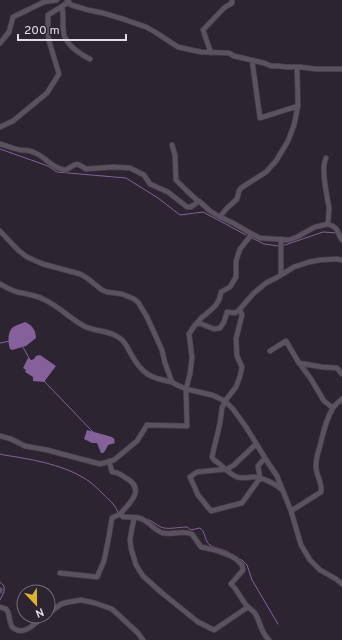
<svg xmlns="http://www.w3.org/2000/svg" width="342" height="640" font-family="Overpass,sans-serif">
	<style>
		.water { fill: #85609b }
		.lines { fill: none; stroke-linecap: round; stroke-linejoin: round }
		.stream { stroke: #85609b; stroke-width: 1 }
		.minor-casing { stroke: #453f49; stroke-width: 6 }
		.minor { stroke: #5a5260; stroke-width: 4.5 }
	</style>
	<rect width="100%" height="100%" fill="#2c2430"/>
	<!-- water -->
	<path class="water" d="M25 322C32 325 36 330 36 338L26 346 12 350 10 349C8 343 7 332 13 327 16 325 21 324 25 322Z
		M40 355 56 366 44 382 33 381V377L25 372 26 370 23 368 28 358 31 360 34 359 36 356Z
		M87 430 112 437 115 440 114 441 115 443 108 445 105 451 103 453H101L97 443H92L84 439Z"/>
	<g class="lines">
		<!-- stream -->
		<path class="stream" d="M0 149 48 166 57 172 126 178 158 198 180 215 203 212 246 235
			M252 238 264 244 279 246
			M282 246 323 232 337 233
			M0 343 10 341
			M23 347 30 360
			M44 381 93 432
			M0 454 4 455C30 459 61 464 84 478 91 482 97 488 103 494 109 500 116 505 118 513
			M147 519C153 521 156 525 161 527 167 530 179 527 187 527L191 530 200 528C206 532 204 541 210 545 216 549 225 549 231 554
			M239 559 242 560 247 565 252 580 278 624
			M0 582 4 586V592L0 600"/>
		<defs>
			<path id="minor" d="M67 0 71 5 78 7 88 10 103 13 123 19 146 27 155 32 178 47 201 52 229 53 234 56 264 63 271 66H278L287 67H300L316 69H342
				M62 7C64 16 62 26 64 35 68 47 80 54 90 59
				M0 43 9 32 13 17 44 2 57 0
				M211 53 203 30 224 8 232 3V0
				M252 60 260 118 298 106 297 67
				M0 127 13 121 47 93 59 74 49 41 48 32V15L69 2
				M0 144C7 146 14 149 21 150 26 150 29 150 33 152 47 157 50 168 66 170 77 164 74 161 86 169L113 167 130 168 144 175 150 184 168 192 187 207H191L199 201 210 211 220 217 233 223 252 234 260 238 289 240 297 237 315 227 328 224C341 229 336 232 342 240
				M172 145 175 155 176 180 187 191 198 201
				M326 158C322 166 325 186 327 196 327 200 329 204 329 208 329 214 328 219 328 224
				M220 217 226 209 237 199 239 191 241 188 266 172 276 161 288 141 294 125 298 106
				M0 231 18 250 27 257 43 264 80 274 87 278 102 290 107 292 122 294 134 299 138 302 147 317 162 350 165 363 172 382 177 385 186 389 212 395 225 401 233 409 246 427 265 458 277 476 291 511 301 545 310 560 320 570 336 579 342 584
				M281 274V239
				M0 284C5 287 11 290 17 292 26 294 35 295 43 299 59 306 69 318 84 326 95 332 111 330 121 339 126 343 128 349 131 354 142 374 150 378 172 382
				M240 309 242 315 236 339 237 356 242 367 240 376 236 387 225 401 222 408 220 423 212 457 214 460C222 465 229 474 237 477 243 479 248 477 253 477 262 477 276 484 282 490
				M196 324C199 321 201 317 205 315 214 307 219 305 221 292L230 287 236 277V261L240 249 252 234
				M270 351 286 341 299 363 311 379 324 401 333 408
				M299 363 322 367 337 368 342 374
				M0 436 11 439 25 446 47 450 100 464 114 460 137 441 147 425 187 426 186 389 190 374 192 357 189 334 195 325 199 323 214 329 220 328 224 322 227 312 235 313 238 311 254 293 266 283 276 278 294 267 309 262 320 260 337 259 342 260
				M256 444 234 465 227 469 197 472 190 477 198 495 211 511 242 503 260 478 258 466 265 458
				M109 461 112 472C119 472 121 475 126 478 146 489 130 503 120 514L123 517C129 517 136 516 142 519 149 522 155 531 163 533 174 535 181 530 192 534L201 547 215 550 231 556 236 559 242 565 243 570 231 584 232 585C238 591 241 599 247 606 250 609 254 611 256 615 261 624 260 631 269 640
				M291 511 321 492C323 483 315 474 316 465 316 458 318 452 320 446 323 433 326 419 333 408 335 404 339 402 342 399
				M134 518 130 539 131 548 136 565 143 576 162 593 198 622 214 630 248 607
				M60 573 97 577 104 561 109 536 112 518 120 514
				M0 590V591
				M0 607 6 609C11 615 8 618 11 624 11 626 13 628 15 629 26 636 36 621 45 616
				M48 614 61 604 69 602 81 600 95 603 112 609 138 633 143 640"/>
		</defs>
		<!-- minor casing -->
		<use href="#minor" class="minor-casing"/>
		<!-- minor -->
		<use href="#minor" class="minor"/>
	</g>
	<!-- north arrow -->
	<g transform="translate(36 604) rotate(158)"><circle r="19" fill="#2c2430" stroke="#746e78"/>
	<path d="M0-3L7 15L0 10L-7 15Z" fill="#d9b334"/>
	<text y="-6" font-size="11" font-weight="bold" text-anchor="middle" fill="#e1dce4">N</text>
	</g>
	<!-- scale -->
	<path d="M18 34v6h108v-6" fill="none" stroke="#e1dce4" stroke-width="2"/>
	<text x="24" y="34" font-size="12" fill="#e1dce4" stroke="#2c2430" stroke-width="3" paint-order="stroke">200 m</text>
</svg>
